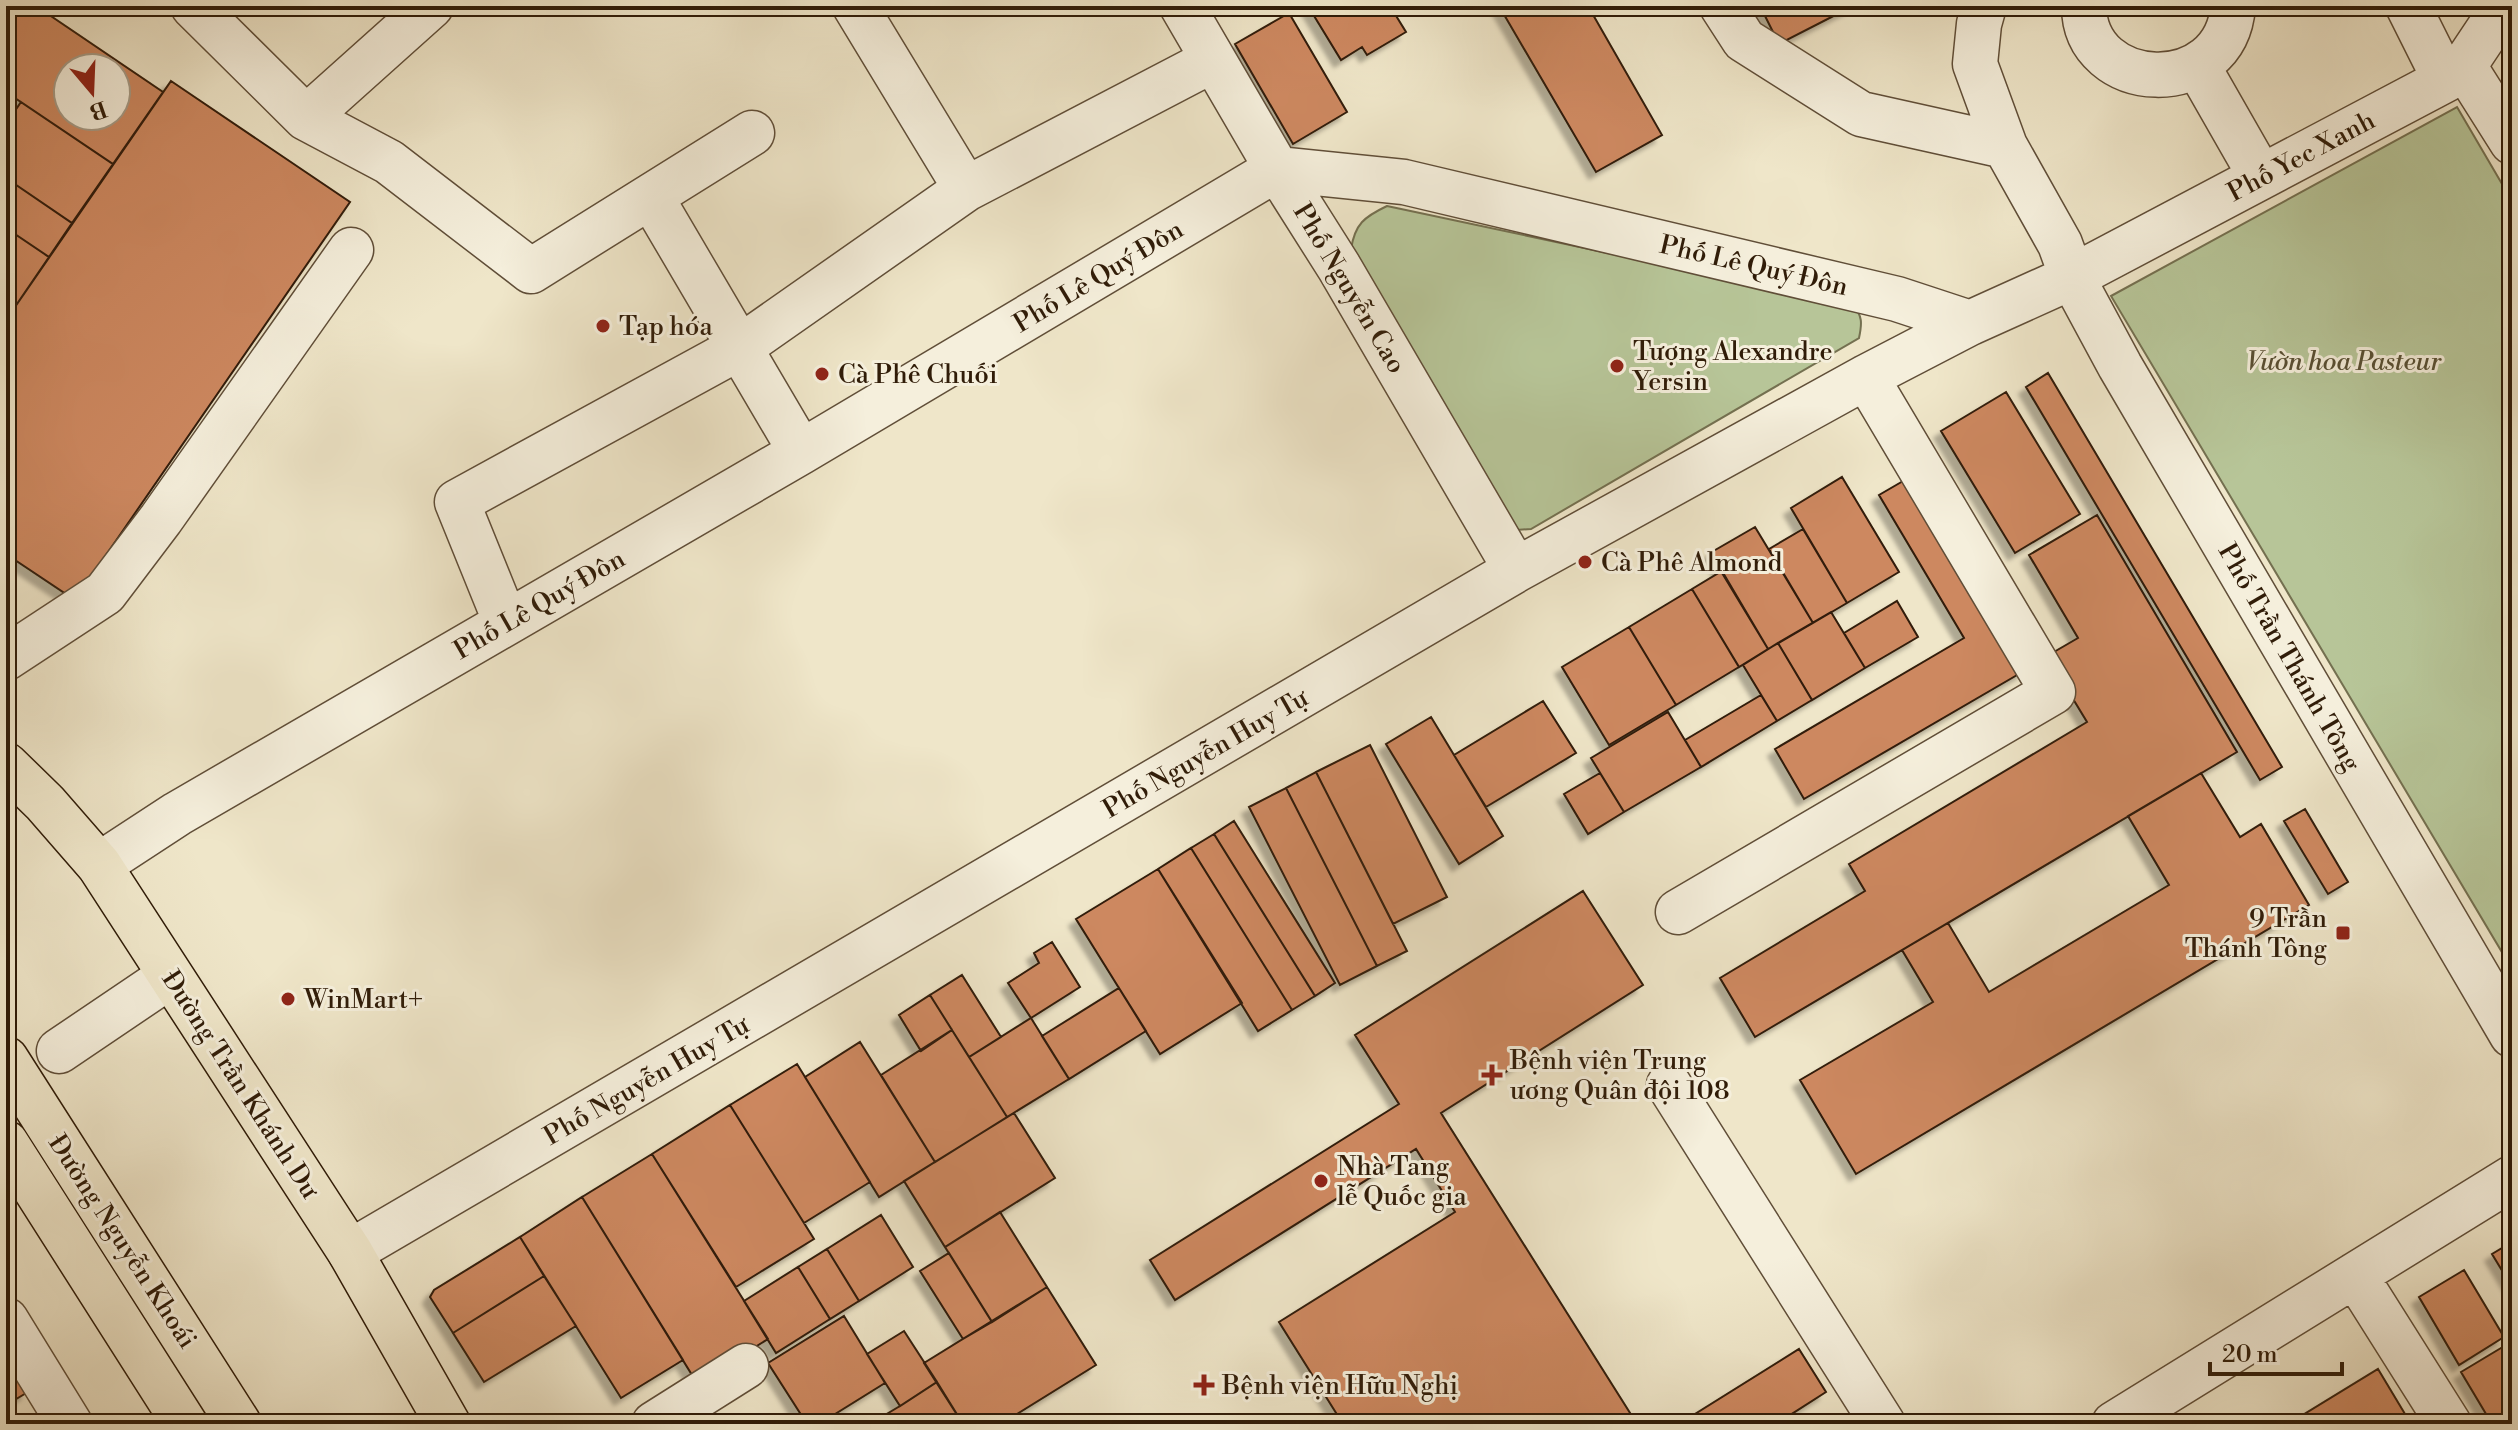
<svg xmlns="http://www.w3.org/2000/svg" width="2518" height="1430" font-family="'Libre Bodoni',serif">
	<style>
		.green { fill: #b7c598; stroke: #747050; stroke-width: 2 }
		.building { fill: #cd8860; stroke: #301c08; stroke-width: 2; fill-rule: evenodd; filter: url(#shadow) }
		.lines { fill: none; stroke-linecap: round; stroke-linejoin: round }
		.minor-casing { stroke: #604e38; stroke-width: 47 }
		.major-casing { stroke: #301c08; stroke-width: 47 }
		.minor { stroke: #f5efdc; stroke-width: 44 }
		.major { stroke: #efe6c9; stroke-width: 44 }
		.poi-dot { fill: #8f2418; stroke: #f5efdc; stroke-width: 3 }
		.labels { text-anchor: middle; stroke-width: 6; stroke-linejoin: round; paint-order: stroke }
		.street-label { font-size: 26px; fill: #301c08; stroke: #f5efdc }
		.poi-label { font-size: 26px; fill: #301c08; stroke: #f5efdc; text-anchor: start }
		.park-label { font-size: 26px; font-style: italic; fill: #584f33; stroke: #f5efdc }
	</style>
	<defs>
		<filter id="shadow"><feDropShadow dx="-7" dy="7" stdDeviation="2" flood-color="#0004"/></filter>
	</defs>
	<rect width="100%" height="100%" fill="#efe6c9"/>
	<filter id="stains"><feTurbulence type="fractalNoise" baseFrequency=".0025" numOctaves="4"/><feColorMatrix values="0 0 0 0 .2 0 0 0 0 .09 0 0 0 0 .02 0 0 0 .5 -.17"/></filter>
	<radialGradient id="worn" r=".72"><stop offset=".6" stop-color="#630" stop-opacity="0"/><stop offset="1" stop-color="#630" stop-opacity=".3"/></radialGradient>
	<!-- green -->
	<path class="green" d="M2457 107 2512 201V969L2111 296Z
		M1387 206 1852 305C1863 315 1862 324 1859 338L1531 529 1516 530 1351 249C1355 224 1364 217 1387 206Z"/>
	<!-- building -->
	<path class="building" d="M6 6H36L163 92 113 164 6 92ZM68 68H116V116H68Z
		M1308 6H1390L1406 32 1367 55 1362 47 1341 60Z
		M1499 6H1588L1662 135 1596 172Z
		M1760 6H1853L1779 44Z
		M1289 13 1347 112 1293 144 1235 44Z
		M171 81 350 202 75 600 6 554V320Z
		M21 102 113 164 72 223 6 178V124Z
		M6 178 72 223 49 257 6 228Z
		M6 228 49 257 6 320Z
		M2048 373 2282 767 2260 780 2026 387Z
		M2006 392 2080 514 2015 553 1941 431Z
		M1842 477 1899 572 1847 603 1791 508Z
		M1910 477 2024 671 1804 799 1775 749 1964 638 1879 495Z
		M2097 515 2237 752 1755 1037 1720 978 1865 891 1849 864 2087 722 2047 656 2078 638 2029 555Z
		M1755 527 1813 623 1768 649 1710 553Z
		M1803 529 1847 603 1813 623 1769 549Z
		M1722 571 1768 649 1739 667 1692 589Z
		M1692 589 1739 667 1676 705 1629 627Z
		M1897 601 1918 637 1865 668 1844 633Z
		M1831 612 1865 668 1812 700 1778 643Z
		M1629 627 1676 705 1609 745 1562 667Z
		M1778 643 1812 700 1777 721 1743 665Z
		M1761 695 1777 721 1701 767 1685 740Z
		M1543 701 1576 753 1486 807 1454 755Z
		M1668 712 1701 767 1624 812 1591 758Z
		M1431 717 1503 836 1459 864 1386 744Z
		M1370 745 1447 897 1393 924 1316 772Z
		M1316 772 1407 951 1377 966 1286 788Z
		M1600 773 1624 812 1588 834 1564 794Z
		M2201 773 2240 837 2261 824 2309 905 1856 1174 1800 1080 1933 1002 1902 950 1948 923 1989 992 2169 885 2128 816Z
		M1286 788 1377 966 1340 985 1249 807Z
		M2305 809 2348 882 2328 894 2284 821Z
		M1234 821 1335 983 1315 996 1214 834Z
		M1214 834 1315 996 1292 1010 1191 848Z
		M1191 848 1292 1010 1258 1031 1158 869Z
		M1158 869 1242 1003 1160 1054 1076 919Z
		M1583 891 1643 985 1441 1113 1637 1424H1596L1591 1416 1579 1424H1343L1279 1322 1455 1212 1416 1149 1175 1300 1150 1260 1399 1104 1355 1035Z
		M1052 942 1080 987 1031 1018 1008 983 1039 963 1034 953Z
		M962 975 1001 1037 969 1057 930 995Z
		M1119 988 1146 1031 1069 1079 1042 1036Z
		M930 995 952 1030 921 1051 899 1015Z
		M1031 1018 1069 1079 1007 1117 969 1057Z
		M952 1030 1007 1117 935 1162 881 1075Z
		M860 1042 935 1162 879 1197 805 1077Z
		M797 1064 870 1182 804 1223 730 1105Z
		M730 1105 814 1239 736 1287 652 1154Z
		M1014 1113 1055 1178 945 1247 904 1181Z
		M652 1154 768 1339 697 1383 582 1197Z
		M582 1197 683 1360 621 1398 520 1237Z
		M1000 1212 1047 1287 992 1322 945 1247Z
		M881 1215 913 1267 859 1301 827 1249Z
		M520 1237 544 1276 453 1333 430 1297 434 1290Z
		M2512 1242V1287L2492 1254Z
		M827 1249 859 1301 830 1319 798 1267Z
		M949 1253 992 1322 963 1339 920 1271Z
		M798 1267 830 1319 776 1353 744 1301Z
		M2464 1270 2504 1337 2459 1365 2419 1297Z
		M544 1276 576 1326 484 1382 453 1333Z
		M1047 1287 1096 1365 1001 1424H963L924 1363Z
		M844 1316 885 1383 819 1424H807L768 1363Z
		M904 1331 937 1382 900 1406 867 1354Z
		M2506 1345 2512 1354V1424H2492L2461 1372Z
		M1799 1349 1826 1392 1776 1424H1679Z
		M13 1367 28 1392 6 1405V1371Z
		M2378 1369 2411 1424H2294L2293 1421Z
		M937 1382 963 1424H870L900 1406Z"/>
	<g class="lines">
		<defs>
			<path id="minor" d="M193 6 306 118 389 162 531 271 752 133
				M855 6 966 189
				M1182 6 1277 169 1339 267 1516 570
				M1722 6 1744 40 1861 114 2005 146
				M1984 6 1979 24 1975 64 2005 146 2060 244 2072 277 2120 366 2512 1035
				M2084 6C2084 94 2226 101 2233 6
				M2408 6 2445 80
				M2197 65 2261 177
				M2464 66 2512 142
				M306 118 431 6
				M651 197 801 452
				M506 623 457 502 739 348 966 189 1213 60
				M6 658 105 593 161 519 351 250
				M99 865 177 814 801 452 1277 169 1404 182 1897 299 1970 323
				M1678 912 2053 692 1866 377
				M59 1051 170 976
				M1669 1085 1883 1424
				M350 1252 1516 570 1866 377 1970 323 2072 277 2445 80 2464 66 2504 6
				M2355 1275 2449 1424
				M6 1320 70 1424
				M654 1424 746 1366
				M2114 1424 2512 1178"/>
			<path id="major" d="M6 765 45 803 99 865 350 1252 448 1424
				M6 1059 239 1424
				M6 1143 185 1424"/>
		</defs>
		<!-- minor casing -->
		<use href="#minor" class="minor-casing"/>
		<!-- major casing -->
		<use href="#major" class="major-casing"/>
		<!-- minor -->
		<use href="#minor" class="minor"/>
		<!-- major -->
		<use href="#major" class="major"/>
	</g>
	<!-- markers -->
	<g class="poi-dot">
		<circle cx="603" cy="326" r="8"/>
		<circle cx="1617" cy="366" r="8"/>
		<circle cx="822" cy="374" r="8"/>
		<circle cx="1585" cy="562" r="8"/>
		<rect x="2335" y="925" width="16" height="16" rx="4"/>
		<circle cx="288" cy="999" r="8"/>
		<path d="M1488 1063h8v8h8v8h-8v8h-8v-8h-8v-8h8z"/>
		<circle cx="1321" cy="1181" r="8"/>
		<path d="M1200 1373h8v8h8v8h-8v8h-8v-8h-8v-8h8z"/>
	</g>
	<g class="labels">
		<!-- street labels -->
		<g class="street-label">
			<text transform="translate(2301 156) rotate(-28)" y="9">Phố Yec Xanh</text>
			<text transform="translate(1754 265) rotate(13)" y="9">Phố Lê Quý Đôn</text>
			<text transform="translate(1098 276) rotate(-31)" y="9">Phố Lê Quý Đôn</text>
			<text transform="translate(1350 288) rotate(59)" y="9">Phố Nguyễn Cao</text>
			<text transform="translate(539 604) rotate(-30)" y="9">Phố Lê Quý Đôn</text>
			<text transform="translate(2290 657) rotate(60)" y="9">Phố Trần Thánh Tông</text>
			<text transform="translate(1205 753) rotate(-30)" y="9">Phố Nguyễn Huy Tự</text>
			<text transform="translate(646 1080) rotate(-30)" y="9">Phố Nguyễn Huy Tự</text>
			<text transform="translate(241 1084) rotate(57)" y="9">Đường Trần Khánh Dư</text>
			<text transform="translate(123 1241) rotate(57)" y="9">Đường Nguyễn Khoái</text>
		</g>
		<!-- poi labels -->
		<g class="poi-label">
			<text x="619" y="335">Tạp hóa</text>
			<text x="1633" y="360">Tượng Alexandre<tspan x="1633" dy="30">Yersin</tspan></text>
			<text x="838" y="383">Cà Phê Chuối</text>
			<text x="1601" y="571">Cà Phê Almond</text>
			<text x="2327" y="927" text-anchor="end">9 Trần<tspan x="2327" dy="30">Thánh Tông</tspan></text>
			<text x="304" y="1008">WinMart+</text>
			<text x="1510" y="1069">Bệnh viện Trung<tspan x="1510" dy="30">ương Quân đội 108</tspan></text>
			<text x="1337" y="1175">Nhà Tang<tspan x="1337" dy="30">lễ Quốc gia</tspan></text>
			<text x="1222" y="1394">Bệnh viện Hữu Nghị</text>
		</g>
		<!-- park labels -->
		<g class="park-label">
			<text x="2344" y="370">Vườn hoa Pasteur</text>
		</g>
	</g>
	<!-- margin -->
	<rect width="2518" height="1430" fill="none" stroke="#efe6c9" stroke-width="32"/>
	<rect x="8" y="8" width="2502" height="1414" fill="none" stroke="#301c08" stroke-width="4"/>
	<rect x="16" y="16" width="2486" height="1398" fill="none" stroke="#301c08" stroke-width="2"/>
	<!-- north arrow -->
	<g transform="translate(92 92) rotate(161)"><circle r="38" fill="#f5efdc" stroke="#a69b87" stroke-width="2"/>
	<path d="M0-6L14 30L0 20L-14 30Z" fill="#8f2418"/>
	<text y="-12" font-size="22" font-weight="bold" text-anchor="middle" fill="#301c08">B</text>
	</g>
	<!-- scale -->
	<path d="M2210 1362v12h132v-12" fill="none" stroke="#301c08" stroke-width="4"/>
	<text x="2222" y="1362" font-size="24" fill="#301c08" stroke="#f5efdc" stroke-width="6" paint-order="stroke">20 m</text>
	<rect width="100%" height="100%" filter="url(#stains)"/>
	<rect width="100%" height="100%" fill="url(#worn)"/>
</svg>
